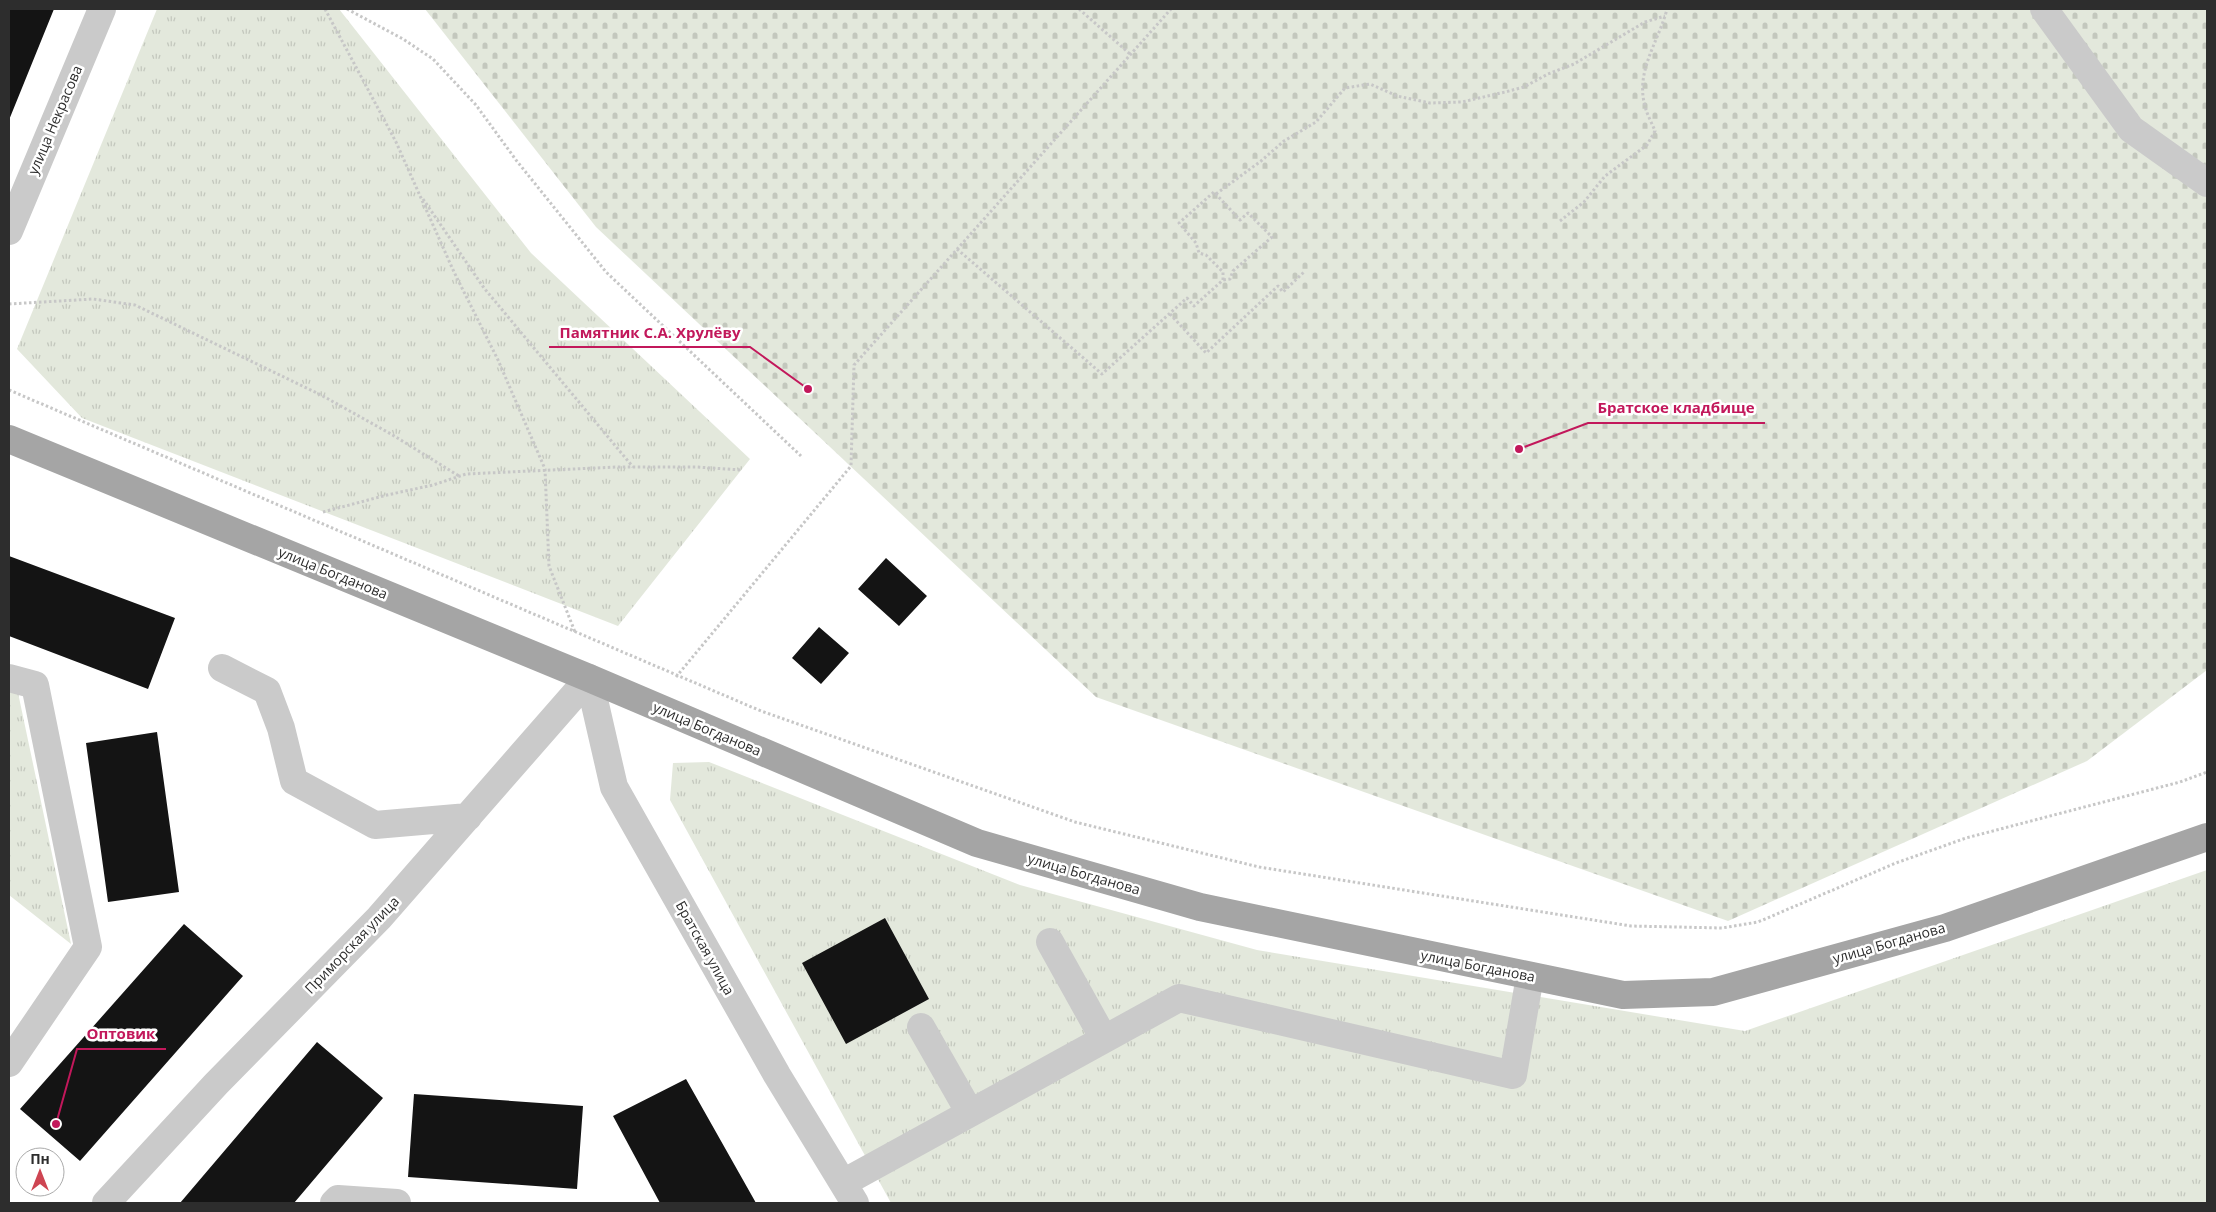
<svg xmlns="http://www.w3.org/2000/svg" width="2216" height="1212" font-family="'Open Sans',sans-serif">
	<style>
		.grass { fill: url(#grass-tufts) }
		.cemetery { fill: url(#cemetery-stones) }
		.building { fill: #141414 }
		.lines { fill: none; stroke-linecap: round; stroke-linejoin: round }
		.path { stroke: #c7c7c7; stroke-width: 3; stroke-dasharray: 2.5 2.5; stroke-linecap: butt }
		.minor { stroke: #cacaca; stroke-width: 28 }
		.major { stroke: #a5a5a5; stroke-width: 28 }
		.labels { text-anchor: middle; stroke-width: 5; stroke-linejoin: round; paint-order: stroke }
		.street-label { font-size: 14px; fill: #2d2d2d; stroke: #fff }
		.leader { fill: none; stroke: #c2185b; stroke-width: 2 }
		.callout-dot { fill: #c2185b; stroke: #fff; stroke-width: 2 }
		.callout-label { font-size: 15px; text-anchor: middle; font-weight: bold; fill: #c2185b; stroke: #fff; stroke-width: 5; stroke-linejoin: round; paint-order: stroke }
	</style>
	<defs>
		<pattern id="grass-tufts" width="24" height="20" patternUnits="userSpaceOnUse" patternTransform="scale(1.25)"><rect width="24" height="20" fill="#e3e8dc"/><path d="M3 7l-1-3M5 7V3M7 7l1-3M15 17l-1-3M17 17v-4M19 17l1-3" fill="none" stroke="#c3c7bd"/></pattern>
		<pattern id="cemetery-stones" width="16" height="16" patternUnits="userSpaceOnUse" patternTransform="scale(1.25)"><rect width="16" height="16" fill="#e3e8dc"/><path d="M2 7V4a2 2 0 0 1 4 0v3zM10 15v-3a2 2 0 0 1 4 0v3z" fill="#c3c7bd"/></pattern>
	</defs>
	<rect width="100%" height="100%" fill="#fff"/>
	<!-- grass -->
	<path class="grass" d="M157 9H339L531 253 750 459 618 626 82 418 17 349Z
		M9 686 17 688 71 944 9 895Z
		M709 762 1020 885 1257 950 1745 1031 2207 870V1203H891L670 800 673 763Z"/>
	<!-- cemetery -->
	<path class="cemetery" d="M425 9H2207V670L2087 761 1728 921 1096 697 596 227Z"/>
	<!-- building -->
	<path class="building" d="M9 9H54L9 120Z
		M9 556 175 618 148 689 9 636Z
		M886 558 927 596 899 626 858 589Z
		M819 627 849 653 821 684 792 658Z
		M157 732 179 892 108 902 86 743Z
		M885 918 929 999 846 1044 802 963Z
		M184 924 243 976 80 1161 20 1109Z
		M317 1042 383 1098 294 1203H180Z
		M686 1079 756 1203H660L613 1116Z
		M414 1094 583 1106 577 1189 408 1177Z"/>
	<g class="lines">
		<!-- path -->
		<path class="path" d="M325 9 396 142 454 272 498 360 545 469 549 566 575 632
			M347 9 403 39 433 59 476 105 516 160 606 272 801 456
			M1079 9 1130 54
			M1216 194 1261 161 1284 141 1316 122 1345 88 1370 84 1397 96 1430 103 1462 102 1505 92 1524 87 1548 74 1574 64 1645 22 1665 16
			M423 199 484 288 633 467
			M1560 221 1584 202 1605 176 1647 145 1655 131C1652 123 1647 115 1645 106 1635 71 1659 41 1667 9
			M957 249 1102 374 1187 298 1194 306 1223 280V272L1206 255 1199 253 1196 243 1179 223 1214 192 1240 220 1248 213 1272 237 1233 271 1230 279 1223 280
			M9 304 93 299 135 305 321 395 391 434 459 476
			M1170 314 1206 353 1278 286 1283 292 1304 272
			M9 390 761 711 1075 822 1259 867 1631 926 1722 928 1758 922 1896 863 1966 838 2180 782 2207 772
			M323 512 387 495 433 485 466 474 617 467H697L742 470
			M676 677 851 466 854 365 1171 9"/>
		<!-- minor -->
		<path class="minor" d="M2044 9 2131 129 2207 183
			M9 231 102 9
			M222 668 267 691 281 728 294 781 375 825 468 817
			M9 678 35 685 88 947 9 1063
			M589 678 614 787 777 1075 855 1203
			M1050 942 1104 1039
			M921 1027 970 1113
			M843 1183 1179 998 1513 1075 1530 976
			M106 1203 216 1084 379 918 589 678
			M334 1203 338 1199 397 1203"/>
		<!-- major -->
		<path class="major" d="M9 439 589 678 977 843 1200 907 1623 995 1713 992 1945 928 2207 837"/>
	</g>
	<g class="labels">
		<!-- street labels -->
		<g class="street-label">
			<text transform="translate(55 120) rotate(-67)" y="5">улица Некрасова</text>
			<text transform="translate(333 573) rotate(22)" y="5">улица Богданова</text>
			<text transform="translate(707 729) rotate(23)" y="5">улица Богданова</text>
			<text transform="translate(1084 874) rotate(16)" y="5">улица Богданова</text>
			<text transform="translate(1889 943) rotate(-16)" y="5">улица Богданова</text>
			<text transform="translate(352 945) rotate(-46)" y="5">Приморская улица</text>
			<text transform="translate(705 948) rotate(61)" y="5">Братская улица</text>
			<text transform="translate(1478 966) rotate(11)" y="5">улица Богданова</text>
		</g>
	</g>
	<!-- callouts -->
	<path class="leader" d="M808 389L750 347H549M1519 449L1588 423H1765M56 1124L77 1049H166"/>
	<g class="callout-dot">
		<circle cx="808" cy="389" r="5"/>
		<circle cx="1519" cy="449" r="5"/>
		<circle cx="56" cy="1124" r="5"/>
	</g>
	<g class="callout-label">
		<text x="650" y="338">Памятник С.А. Хрулёву</text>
		<text x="1676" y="413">Братское кладбище</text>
		<text x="121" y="1039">Оптовик</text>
	</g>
	<!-- border -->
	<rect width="2216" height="1212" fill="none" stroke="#2d2d2d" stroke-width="20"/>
	<!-- north arrow -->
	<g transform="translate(40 1172)"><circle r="24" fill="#ffffff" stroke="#ababab"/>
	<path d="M0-4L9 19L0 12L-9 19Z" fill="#ce4552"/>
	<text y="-8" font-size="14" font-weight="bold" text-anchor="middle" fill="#2d2d2d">Пн</text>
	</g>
</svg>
